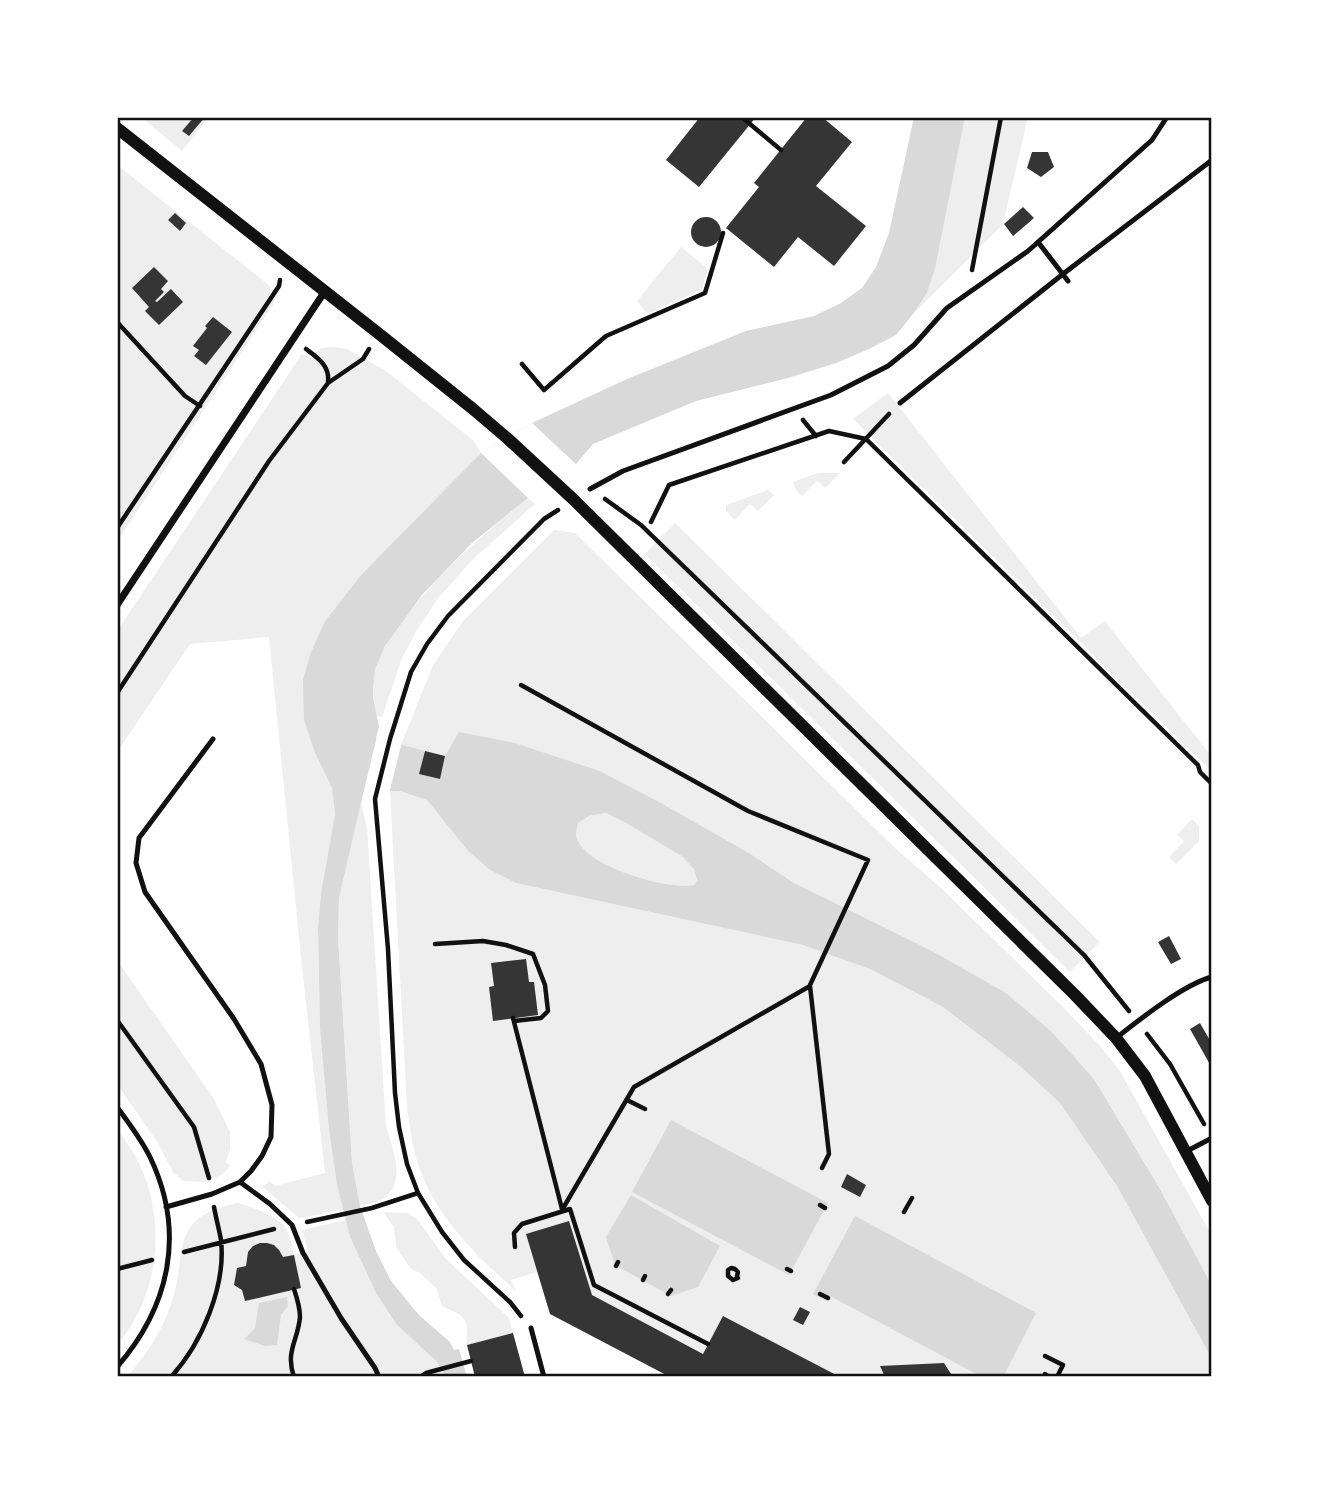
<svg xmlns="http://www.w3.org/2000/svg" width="1329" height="1494" font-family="Roboto,sans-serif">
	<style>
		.green { fill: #eee }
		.water { fill: #d9d9d9; fill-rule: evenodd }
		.pier { fill: #fff }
		.building { fill: #353535 }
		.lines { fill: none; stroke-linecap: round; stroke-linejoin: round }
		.path { stroke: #111; stroke-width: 4.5 }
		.service { stroke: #111; stroke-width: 5 }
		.minor { stroke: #111; stroke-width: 7 }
		.tertiary { stroke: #111; stroke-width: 12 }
		.neatline { fill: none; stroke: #111; stroke-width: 2.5 }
	</style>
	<rect width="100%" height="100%" fill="#fff"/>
	<!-- green -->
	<path class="green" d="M141 117H209L182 151Z
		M965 117H1028L1003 224 913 314 927 293 935 269Z
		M117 165 269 285 274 303 117 542Z
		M681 247 708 269 702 289 648 314 637 301Z
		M333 347 347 349 386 371 474 441 481 453 361 575 325 621 311 652 315 753 332 788 335 814 321 893 318 927 320 1029 329 1130 337 1185 343 1210 299 1218 263 1187 270 1181 275 1186 325 1173 302 967 269 637 190 644 117 752V631L302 354 311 358 321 348Z
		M888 393 1081 638 1105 621 1107 624 1212 757V772L853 419Z
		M818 473H840L825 488 817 481 802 496 795 489 793 482Z
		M768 490 774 495 758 511 750 504 735 520 726 511V505Z
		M528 498 535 504 474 558 439 597 417 630 402 658 382 717 377 716C373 700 370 684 375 668 380 651 392 636 402 622 439 572 480 537 528 498Z
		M675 523 1100 942 1070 972 645 554Z
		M554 530 575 533 896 849 941 888 1064 1008 1102 1048 1121 1073 1212 1236V1286L1160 1189 1094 1079 1052 1032 830 954 870 969 943 1007 1021 1067 1060 1103 1117 1186 1212 1359V1377H670L550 1314 537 1272 511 1280 516 1291C478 1257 442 1223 422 1175 413 1154 410 1129 407 1107L390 791H400L427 800 468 851 490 870 516 883 803 945 820 951 794 883 749 853 661 803 600 771 515 743 440 779 419 774 425 751 401 745 433 665 463 621Z
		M361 803 367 828 386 1126C392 1147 408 1185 382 1199 376 1203 367 1204 360 1206L352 1163 338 937 339 898Z
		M606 813 626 823 683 857 694 870 697 880 694 885C668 890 579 866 576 834 576 831 578 826 578 823L589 816Z
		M1192 819 1199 826V841L1176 864 1169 857 1184 841 1177 835Z
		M117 960 214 1099 230 1132V1149L226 1162 230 1166 223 1174 204 1182 183 1181 173 1172 158 1143 117 1084Z
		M117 1129C122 1137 128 1144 133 1152 168 1212 162 1292 117 1345Z
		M238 1203C251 1207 277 1215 285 1227 290 1235 292 1246 294 1255L308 1252 302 1230 346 1220 350 1237 376 1293 396 1324 441 1366 444 1377H127C146 1355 162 1332 171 1304 189 1251 167 1217 238 1203Z
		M383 1212 407 1213 417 1219 446 1259 509 1318 513 1333 467 1345C466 1339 467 1334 467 1328 467 1315 452 1311 442 1306L437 1289 420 1273 411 1269 396 1247 394 1227Z"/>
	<!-- water -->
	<path class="water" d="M914 117H965L935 269 927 293 913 314 896 335 869 349 836 363 788 378 696 401 593 444 576 464 528 498 472 543 422 595 385 646 375 669 373 686V697L379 727 376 738 425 751 420 774 439 779 445 756 459 732 515 743 600 771 661 803 749 853 794 883 930 950 1006 993 1052 1032 1094 1079 1160 1189 1212 1286V1359L1117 1186 1060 1103 1021 1067 943 1007 870 969 803 945 516 883 490 870 468 851 427 800 400 791H390L361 803 339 898 338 937 352 1163 360 1206 376 1251 391 1281 419 1315 450 1342 454 1350 459 1349 467 1377H446L437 1362 396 1324 376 1293 350 1237 337 1185 329 1130 320 1029 318 927 321 893 335 814 332 788 315 753 304 720 303 680 311 652 325 621 361 575 481 453 532 423 627 379 746 331 814 316 841 303 862 288 876 267 889 233ZM606 813 626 823 683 857 694 870 697 880 694 885C668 890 579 866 576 834 576 831 578 825 578 823L589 816Z
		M671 1120 828 1203 789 1275 632 1192Z
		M631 1195 720 1246 698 1287 671 1296 615 1265 606 1237Z
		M855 1216 1036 1313 1003 1377H982L830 1296 827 1301 813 1294Z
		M287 1297 288 1306 281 1315 277 1345 265 1346 244 1339 255 1328 259 1303Z"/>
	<!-- pier -->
	<path class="pier" d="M532 423 579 467 530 500 481 453Z
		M377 736 402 742 389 794 361 803Z"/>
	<!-- building -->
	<path class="building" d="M194 117H205L189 136 182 131Z
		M700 117H756L699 187 666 160Z
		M807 117H822L852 142 816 186 866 226 834 266 798 237 774 267 726 228 759 187 754 183Z
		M1032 152H1048L1054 167 1041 177 1027 168Z
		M1023 207 1034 218 1013 236 1004 224Z
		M175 213 186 223 180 231 168 220Z
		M691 232a15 15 0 1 1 30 0a15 15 0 1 1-30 0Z
		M154 267 168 281 161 289 164 292 155 301 157 302 171 289 183 302 159 325 145 311 149 307 132 288Z
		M213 317 232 332 206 365 194 356 199 350 193 346 207 328 205 326Z
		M425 751 445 756 440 779 419 774Z
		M1169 936 1181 959 1171 964 1158 942Z
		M526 959 529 982H534L538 1015 493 1021 489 987 494 986 491 963Z
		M1200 1023 1212 1044V1068L1190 1029Z
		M847 1174 866 1185 860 1197 841 1187Z
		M569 1221 592 1295 703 1354 723 1316 840 1377H670L550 1314 526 1234Z
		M260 1243H267L274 1245 279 1250 283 1257 294 1255 301 1288 245 1301 242 1290 234 1285 237 1268 246 1266 248 1252 253 1246Z
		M800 1307 810 1312 803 1325 793 1320Z
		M513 1333 525 1377H475L467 1345Z
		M944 1363 953 1377H885L880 1366Z"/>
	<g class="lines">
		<!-- path -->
		<path class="path" d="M744 119 781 150
			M972 270 1001 117
			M117 322 185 396 200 406
			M306 349C318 358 330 366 328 382
			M522 364 544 390 606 336 705 293 723 233
			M803 420 816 436
			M844 462 889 414
			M605 499 641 525 1084 955 1129 1011
			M651 522 669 485 829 431 866 439 1198 765 1200 772 1212 784
			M117 528 279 286 280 280
			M521 685 748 811 868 860 810 985
			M117 693 269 461 328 383 363 359 369 349
			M435 944 483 941 506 945 533 954 545 985 548 1011 541 1018 514 1021
			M513 1018 562 1209
			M117 1020 194 1127 209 1178
			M1147 1034 1170 1064 1204 1124
			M627 1100 645 1109
			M820 1205 825 1208
			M562 1210 634 1087 810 986 829 1154 822 1168
			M904 1212 912 1198
			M307 1222 372 1208 418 1193
			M515 1247 514 1233 522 1224 570 1209 594 1285 708 1344
			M184 1252 274 1229
			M616 1266 618 1262
			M117 1269 152 1260
			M787 1269 791 1271
			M737 1276 738 1272 735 1269 731 1268 728 1270V1276L733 1280 738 1278
			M643 1280 645 1276
			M668 1294 671 1290
			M820 1294 828 1298
			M521 1316 510 1302 464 1260 442 1232 418 1193 407 1164 399 1127 395 1093 388 949 375 799 390 739 411 672 427 644 448 616 544 519 558 510
			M1045 1356 1063 1365 1057 1377
			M171 1377C202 1343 226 1286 221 1240 219 1229 216 1218 214 1207
			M294 1377C285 1351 298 1341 300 1317 300 1307 297 1298 294 1289
			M420 1377 426 1373 471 1361
			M1043 1377 1045 1374 1049 1377"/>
		<!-- service -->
		<path class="service" d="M1038 242 1068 281
			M900 403 1063 274 1212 160
			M590 489 623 471 831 395 888 366 914 345 947 308 1028 251 1152 140 1167 117
			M1116 1038C1139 1020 1184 984 1212 977
			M117 1107C129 1123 141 1139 150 1157 186 1232 170 1306 117 1367
			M1185 1152 1212 1138
			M240 1182 270 1204 292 1225 303 1253 341 1318 375 1368 379 1377
			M166 1207 212 1194 240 1182 251 1171 262 1156 271 1137 272 1105 261 1064 234 1019 145 892 136 863 139 838 213 739
			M531 1328 544 1377"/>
		<!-- minor -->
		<path class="minor" d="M117 605 325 291"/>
		<!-- tertiary -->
		<path class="tertiary" d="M117 128 378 333 473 409 507 438 573 499 1075 995 1116 1038 1145 1076 1212 1201"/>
	</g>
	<!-- border -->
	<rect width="1329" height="1494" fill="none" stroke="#ffffff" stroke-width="238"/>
	<rect x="119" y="119" width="1091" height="1256" class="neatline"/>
</svg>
